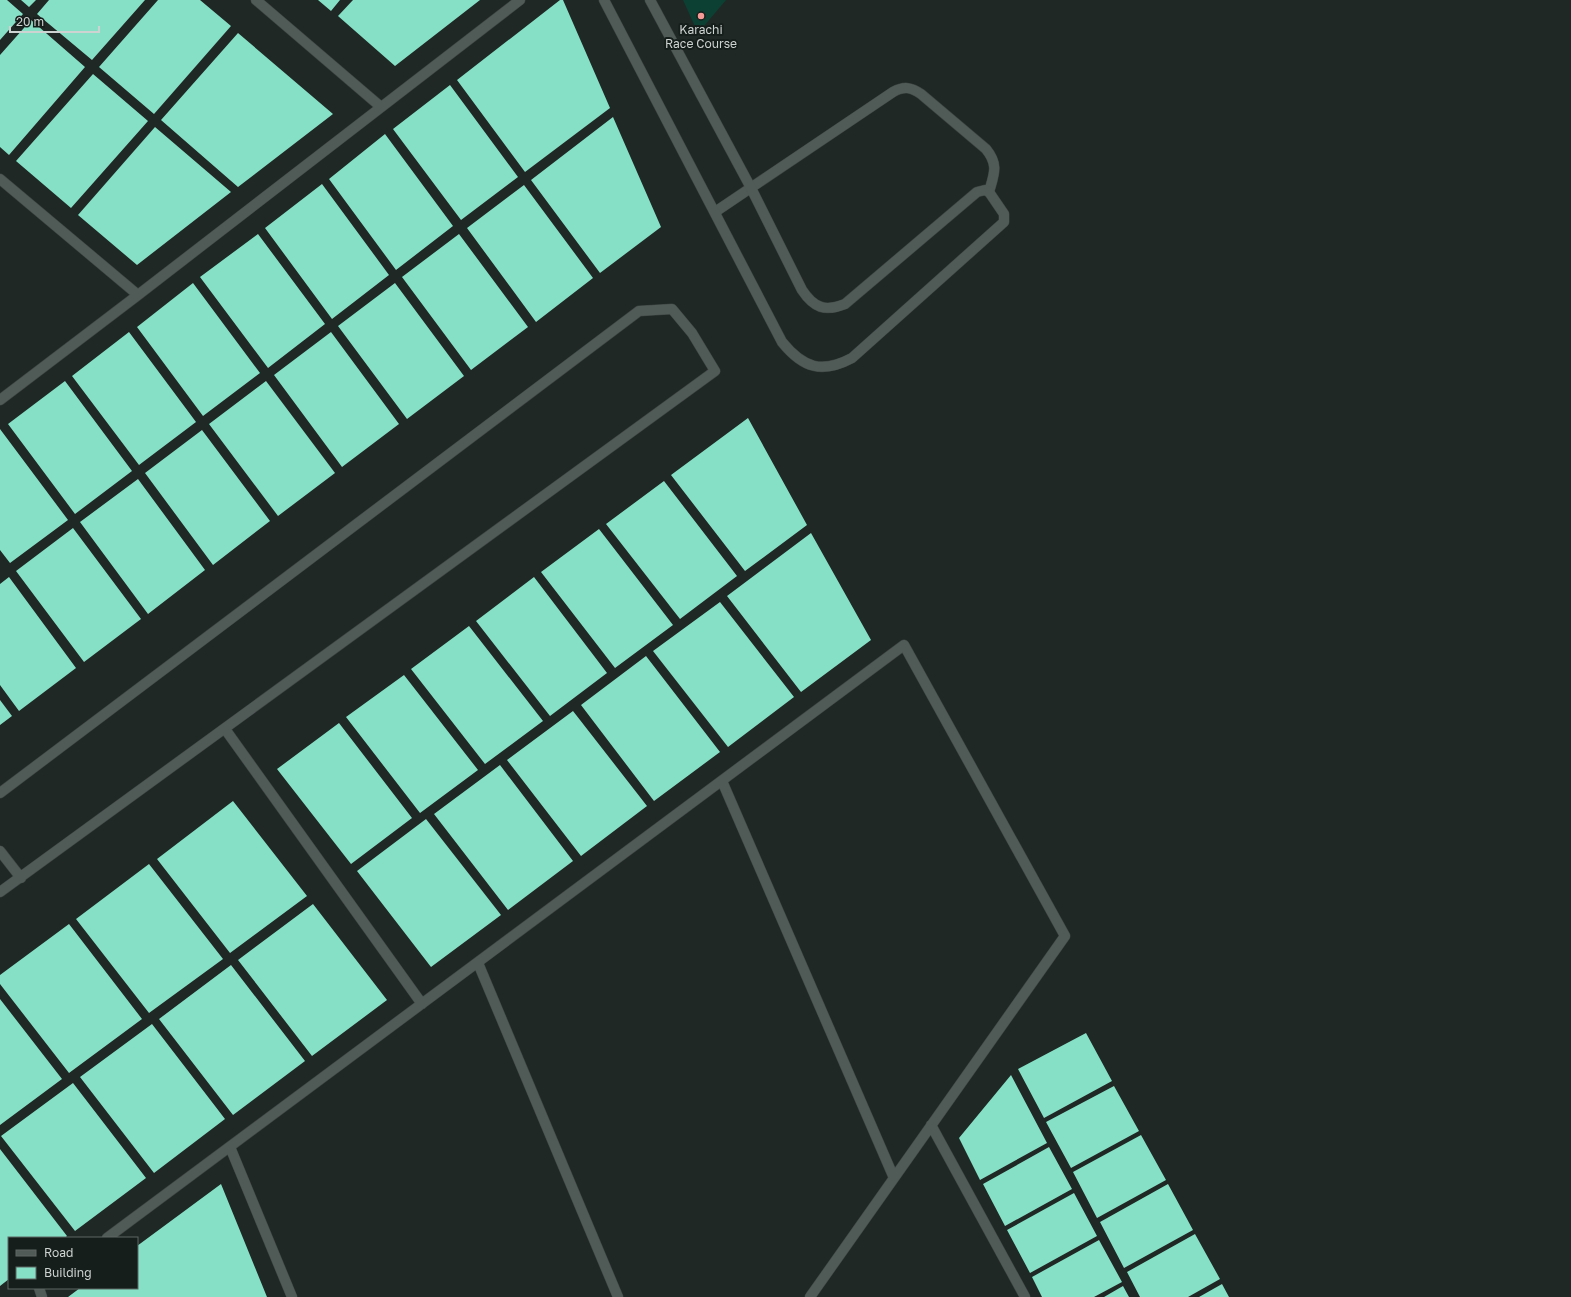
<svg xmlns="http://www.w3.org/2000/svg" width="1571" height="1297" font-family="'Golos Text',sans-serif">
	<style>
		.green { fill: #0c4033 }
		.building { fill: #85e0c5 }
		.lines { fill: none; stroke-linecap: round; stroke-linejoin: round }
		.lane-casing { stroke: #3c4341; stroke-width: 11 }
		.street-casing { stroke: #3c4341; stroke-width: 11 }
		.lane { stroke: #505a57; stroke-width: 10 }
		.street { stroke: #505a57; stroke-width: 10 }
		.poi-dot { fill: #f59b97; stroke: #161e1b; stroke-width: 1.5 }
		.labels { text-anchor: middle; stroke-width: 4; stroke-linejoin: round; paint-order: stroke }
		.poi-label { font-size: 12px; fill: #cdd3d1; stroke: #161e1b }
	</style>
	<rect width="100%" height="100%" fill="#1f2825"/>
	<!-- green -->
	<path class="green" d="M683 0H726L698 33Z"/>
	<!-- building -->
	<path class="building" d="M0 0H7L23 14 0 40Z
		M21 0H36L29 7Z
		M49 0H145L92 60 37 14Z
		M158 0H200L231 26 154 114 99 67Z
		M318 0H340L331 11Z
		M353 0H480L395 66 338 16Z
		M560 0H563L610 108 525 172 457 80Z
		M31 20 85 67 9 155 0 147V55Z
		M238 33 333 114 238 187 161 120Z
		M93 74 148 121 71 208 16 161Z
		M450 85 518 177 461 220 393 129Z
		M613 117 661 227 600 273 531 180Z
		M155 127 231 192 137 265 78 215Z
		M385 134 453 226 396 270 329 179Z
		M322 184 389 275 332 319 265 228Z
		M524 185 593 278 536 322 467 228Z
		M258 234 325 324 268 368 200 277Z
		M459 234 528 327 471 370 402 277Z
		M193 283 260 373 203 416 137 327Z
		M395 283 464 376 407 419 338 326Z
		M129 332 196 422 139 465 72 376Z
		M331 332 399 424 342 467 274 375Z
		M65 381 132 471 75 514 8 424Z
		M266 381 335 473 278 516 209 424Z
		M748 418 807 525 745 571 671 475Z
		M0 429 68 520 10 563 0 550Z
		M202 430 270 521 213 565 145 473Z
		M138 479 205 570 148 614 80 522Z
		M664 481 737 576 680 619 606 524Z
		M73 528 141 619 84 662 16 571Z
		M599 529 673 625 615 668 541 572Z
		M811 533 871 640 801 692 727 596Z
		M9 577 76 668 19 711 0 685V584Z
		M534 577 607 673 550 716 476 621Z
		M720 602 794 697 728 747 653 651Z
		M469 626 543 721 485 764 411 669Z
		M646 656 720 752 654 801 581 705Z
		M404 675 478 770 420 813 346 717Z
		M0 700 12 716 0 725Z
		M573 711 647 806 581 856 507 760Z
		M339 723 412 818 351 864 277 769Z
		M500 765 573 861 508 910 434 814Z
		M233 801 307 896 230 953 157 859Z
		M426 819 501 915 431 967 357 871Z
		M149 864 223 959 149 1013 76 919Z
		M313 904 387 1000 312 1056 238 960Z
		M69 924 142 1019 69 1073 0 984V975Z
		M231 965 305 1061 233 1115 159 1019Z
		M0 999 62 1079 0 1125Z
		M152 1024 225 1119 154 1173 80 1077Z
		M1086 1033 1112 1081 1044 1118 1018 1069Z
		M1011 1075 1047 1143 980 1180 959 1138Z
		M73 1083 146 1178 75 1231 1 1136Z
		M1114 1086 1139 1131 1071 1168 1046 1122Z
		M1141 1135 1166 1180 1097 1218 1073 1172Z
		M1049 1147 1072 1189 1005 1226 983 1184Z
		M0 1149 67 1236 65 1238H9V1279L0 1286Z
		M221 1184 267 1297H68L80 1288H137V1246Z
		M1168 1184 1193 1230 1124 1268 1100 1222Z
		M1074 1193 1097 1236 1030 1273 1007 1230Z
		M1195 1234 1220 1279 1188 1297H1140L1127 1272Z
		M1099 1240 1122 1282 1094 1297H1042L1032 1277Z
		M1222 1284 1229 1297H1199Z
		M1123 1286 1129 1297H1104Z"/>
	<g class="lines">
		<defs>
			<path id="lane" d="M715 212 893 92C904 86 911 87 921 94L986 149C999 165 994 174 989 192"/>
			<path id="street" d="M256 0 381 107
				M604 0 782 342C803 368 822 374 852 358L1004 222V214L989 192 985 190 977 192 845 304C825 312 814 308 802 290L751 188 650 0
				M0 179 138 295
				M0 400 138 295 520 0
				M225 729 422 1004
				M722 781 894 1178
				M0 793 639 311 672 309 692 333 715 371 0 892
				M0 851 21 878
				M478 963 618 1297
				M931 1125 1025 1297
				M230 1147 292 1297
				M107 1238 904 645 1065 936 810 1297
				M39 1288 42 1297"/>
		</defs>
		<!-- lane casing -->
		<use href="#lane" class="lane-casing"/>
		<!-- street casing -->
		<use href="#street" class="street-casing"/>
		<!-- lane -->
		<use href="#lane" class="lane"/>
		<!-- street -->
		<use href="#street" class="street"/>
	</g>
	<!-- markers -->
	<circle class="poi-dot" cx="701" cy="16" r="4"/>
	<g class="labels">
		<!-- poi labels -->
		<g class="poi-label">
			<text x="701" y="34">Karachi<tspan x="701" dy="14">Race Course</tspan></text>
		</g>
	</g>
	<!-- legend -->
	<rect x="8" y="1237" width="130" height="52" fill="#161e1b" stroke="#5f6664"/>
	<rect x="16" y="1250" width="20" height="6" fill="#505a57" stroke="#5f6664"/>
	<text x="44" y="1257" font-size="12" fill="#cdd3d1">Road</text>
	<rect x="16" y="1267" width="20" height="12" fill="#85e0c5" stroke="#5f6664"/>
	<text x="44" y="1277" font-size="12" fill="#cdd3d1">Building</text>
	<!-- scale -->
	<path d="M10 26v6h89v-6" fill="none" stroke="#cdd3d1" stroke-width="2"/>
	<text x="16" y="26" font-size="12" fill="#cdd3d1" stroke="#161e1b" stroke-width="3" paint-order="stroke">20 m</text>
</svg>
